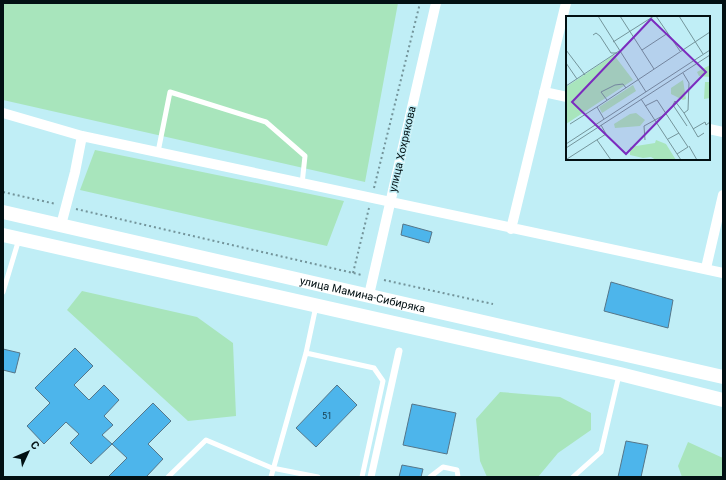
<svg xmlns="http://www.w3.org/2000/svg" width="726" height="480" font-family="Roboto,sans-serif">
	<style>
		.green { fill: #a8e5bc }
		.building { fill: #4db5eb; stroke: #557689 }
		.lines { fill: none; stroke-linecap: round; stroke-linejoin: round }
		.path { stroke: #73949a; stroke-width: 2; stroke-dasharray: 2 3; stroke-linecap: butt }
		.service { stroke: #fff; stroke-width: 5 }
		.pedestrian { stroke: #fff; stroke-width: 7 }
		.minor { stroke: #fff; stroke-width: 10 }
		.secondary { stroke: #fff; stroke-width: 14 }
		.labels { text-anchor: middle; stroke-width: 3; stroke-linejoin: round; paint-order: stroke }
		.number-label { font-size: 9px; fill: #153949 }
		.street-label { font-size: 11px; fill: #021013; stroke: #c0eef6 }
		.inset-road { fill: none; stroke: #74959b; stroke-width: 1 }
		.view { fill: #7b2cbf; fill-opacity: 0.15; stroke: #7b2cbf; stroke-width: 2 }
		.inset-edge { fill: none; stroke: #021013; stroke-width: 2 }
	</style>
	<rect width="100%" height="100%" fill="#c0eef6"/>
	<!-- green -->
	<path class="green" d="M3 3H398L365 182 3 100Z
		M95 150 344 201 327 246 80 190Z
		M82 291 197 317 233 343 236 416 188 421 67 310Z
		M500 392 560 397 591 413V430L558 453 538 477H487L480 461 476 419Z
		M688 442 723 458V477H682L678 466Z"/>
	<!-- building -->
	<path class="building" d="M403 224 432 232 429 243 401 235Z
		M611 282 673 300 668 328 604 311Z
		M75 348 93 366 74 385 89 400 104 385 119 400 104 416 113 425 102 435 112 444 91 464 70 443 79 434 66 422 44 444 27 426 50 403 35 388Z
		M3 349 20 353 15 373 3 370Z
		M337 385 357 405 316 447 296 428Z
		M153 403 171 421 148 444 163 459 146 477H108L127 458 112 444Z
		M412 404 456 413 447 454 403 445Z
		M626 441 648 445 641 477H618Z
		M402 465 423 469 421 477H399Z"/>
	<g class="lines">
		<!-- path -->
		<path class="path" d="M374 188 420 3
			M3 192 56 204
			M76 209 362 275
			M353 273 369 208
			M384 280 493 304"/>
		<!-- service -->
		<path class="service" d="M158 152 170 92 266 122 305 156 302 184
			M3 292 19 239
			M306 353 374 368 383 381 362 477
			M168 477 206 440 272 468 318 477
			M271 477 306 353 316 306
			M430 477 443 467 457 470 458 477
			M573 477 601 452 619 375"/>
		<!-- pedestrian -->
		<path class="pedestrian" d="M371 477 399 351"/>
		<!-- minor -->
		<path class="minor" d="M544 92 567 97
			M3 113 82 136
			M709 129 723 132
			M61 225 75 172 82 136 723 273
			M511 229 566 3
			M706 268 723 195
			M369 295 436 3"/>
		<!-- secondary -->
		<g class="secondary">
			<path id="s1" d="M3 212 723 377"/>
			<path d="M3 235 620 374 723 400"/>
		</g>
	</g>
	<g class="labels">
		<!-- number labels -->
		<g class="number-label">
			<text x="327" y="419">51</text>
		</g>
		<!-- street labels -->
		<g class="street-label">
			<text transform="translate(402 149) rotate(-77)" y="4">улица Хохрякова</text>
			<text dy="4" stroke="none"><textPath href="#s1" startOffset="369">улица Мамина-Сибиряка</textPath></text>
		</g>
	</g>
	<!-- overview -->
	<g transform="translate(566 16)">
		<rect width="144" height="144" fill="#c0eef6"/>
		<path d="M48 39 67 64 0 108V71ZM144 49V61L133 60 131 56ZM117 64 120 83 117 84 105 78V72ZM139 66H144V82L138 83ZM67 69 70 75 36 97 33 91ZM70 97 79 104 74 110 49 112 48 108 64 98ZM90 124 100 128 110 144H90L85 141 77 142 64 139V131L89 127Z" fill="#a8e5bc"/>
		<path class="inset-road" d="M32 0 80 76M54 0 88 53M90 0 114 35M113 0 137 38M27 19 30 17 34 20 45 37H51M47 26 88 0M0 34 19 59M76 34 102 17M0 47 11 63M117 57 123 67 122 94 118 97 109 85 107 89 121 110M0 70 53 35M75 83 115 144M41 84 35 76 49 69 57 68 60 72M79 90 91 84 122 131 111 138M118 97 132 121 138 117M38 103 31 91 144 16M4 108 31 91M127 113 139 106 140 109 144 106M102 123 113 117M31 124 45 144M79 124 78 110 100 98M0 128 144 34M123 130 131 144M0 132 144 39M1 143 40 118 35 109"/>
		<path class="view" d="M85 3 140 56 60 138 6 86Z"/>
		<rect width="144" height="144" class="inset-edge"/>
	</g>
	<!-- border -->
	<rect width="726" height="480" fill="none" stroke="#021013" stroke-width="8"/>
	<!-- north arrow -->
	<g transform="translate(28 452) rotate(46)" stroke="#c0eef6" stroke-width="3" paint-order="stroke">
	<path d="M0-3L7 15L0 10L-7 15Z" fill="#021013"/>
	<text y="-6" font-size="11" font-weight="bold" text-anchor="middle" fill="#021013">С</text>
	</g>
</svg>
